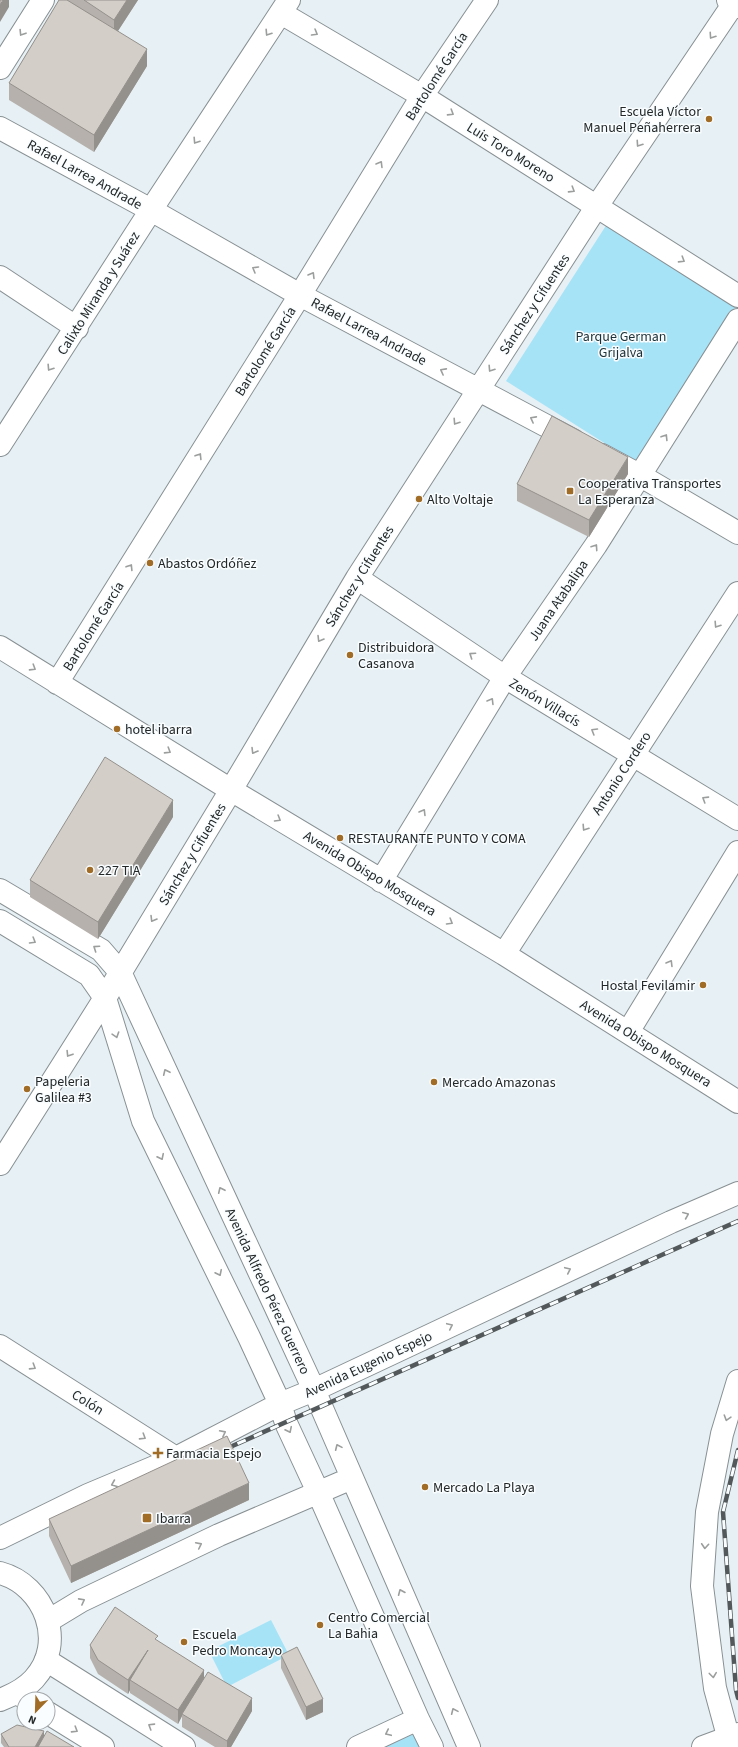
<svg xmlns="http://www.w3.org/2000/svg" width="738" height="1747" font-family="'Source Sans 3',sans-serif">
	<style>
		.green { fill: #a7e3f7 }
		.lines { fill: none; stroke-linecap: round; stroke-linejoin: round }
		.minor-casing { stroke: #889093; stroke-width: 24 }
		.major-casing { stroke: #889093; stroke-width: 24 }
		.minor { stroke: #fff; stroke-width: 22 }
		.major { stroke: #fff; stroke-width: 22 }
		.rail-casing { stroke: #53595a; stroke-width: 4.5 }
		.rail { stroke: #f9fdff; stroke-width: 3; stroke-dasharray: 9; stroke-linecap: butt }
		.wall { fill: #b6b1ac }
		.shaded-wall { fill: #94908c }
		.building { fill: #d4cec8; stroke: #94908c }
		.oneway { stroke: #9c9e9e }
		.poi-dot { fill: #a16c25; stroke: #f9fdff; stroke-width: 1.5 }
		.labels { text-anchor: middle; stroke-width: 3; stroke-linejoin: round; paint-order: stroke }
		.street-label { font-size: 14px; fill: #232728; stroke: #f9fdff }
		.poi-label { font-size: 14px; fill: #232728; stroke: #f9fdff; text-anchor: start }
		.park-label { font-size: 14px; fill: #1c3137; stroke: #f9fdff }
	</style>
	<rect width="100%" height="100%" fill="#e7f1f5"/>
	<!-- green -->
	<path class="green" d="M607 224 736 306 636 463 506 381Z
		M271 1620 289 1655 227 1687 209 1651Z
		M413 1729 422 1747H374Z"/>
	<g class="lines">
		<defs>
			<path id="minor" d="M281 13 422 96 738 296
				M0 68 43 0
				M0 128 151 210 300 295 573 440
				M0 277 77 328
				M0 445 151 210 289 0
				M602 455 641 476 738 533
				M357 578 505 677 738 819
				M0 647 231 790 504 954 738 1102
				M57 683 300 295 422 96 487 0
				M381 881 505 677 596 545 738 320
				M0 890 101 950 120 972 314 1390 469 1747
				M0 921 89 975 105 998 143 1121 249 1337 280 1404 286 1423 318 1492 418 1719 432 1747
				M504 954 738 593
				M628 1032 738 852
				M0 1164 105 998 231 790 357 578 597 206 736 0
				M0 1346 176 1458
				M0 1538 88 1495 176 1458 280 1404 314 1390 671 1222 738 1193
				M0 1573C45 1585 67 1643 34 1679 25 1689 13 1695 0 1700
				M48 1621 81 1601 219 1535 352 1478
				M358 1747 418 1719
				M703 1747 738 1734"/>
			<path id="major" d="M728 0 738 7
				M46 1660 184 1747
				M17 1693 27 1699
				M48 1713 103 1747
				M731 1747 715 1688 702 1586 707 1512 722 1434 738 1381"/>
		</defs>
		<!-- minor casing -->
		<use href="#minor" class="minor-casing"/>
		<!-- major casing -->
		<use href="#major" class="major-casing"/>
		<!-- minor -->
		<use href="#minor" class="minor"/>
		<!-- major -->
		<use href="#major" class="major"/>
		<defs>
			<path id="rail" d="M738 1450 723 1512 736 1690 738 1698
				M221 1451 738 1221"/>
		</defs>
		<!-- rail casing -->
		<use href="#rail" class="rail-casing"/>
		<!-- rail -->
		<use href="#rail" class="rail"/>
	</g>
	<!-- wall -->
	<path class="wall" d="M59 0H138L118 31 147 66 94 152 9 100V83Z
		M628 474 589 537 517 501V484Z
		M173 817 98 939 30 897V880Z
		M249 1500 71 1583 49 1536V1519Z
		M158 1641 204 1679 252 1711 231 1747H215L182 1727V1716L178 1724 130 1693V1690L128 1694 98 1674 90 1658V1645Z
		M281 1655 323 1712 306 1720 281 1668Z
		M1 1734 44 1736 74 1747H4L1 1743Z"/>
	<!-- shaded-wall -->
	<path class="shaded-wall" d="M3 0H9V7L0 22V5Z
		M127 0H138L114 37V20Z
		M147 49V66L94 152V135Z
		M628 457V474L589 537V520Z
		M173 800V817L98 939V922Z
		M249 1483V1500L71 1583V1566Z
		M148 1650 130 1680V1690L128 1694V1680Z
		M204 1670V1683L182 1714V1716L178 1724V1710Z
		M252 1698V1711L231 1747H227V1741Z
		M323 1699V1712L306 1720V1707Z
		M44 1731V1740L40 1747H35Z"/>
	<!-- building -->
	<path class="building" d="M0 0H3L0 5Z
		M59 0H67L147 49 94 135 9 83Z
		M84 0H127L114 20Z
		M552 416 628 457 589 520 517 484Z
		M105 757 173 800 98 922 30 880Z
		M227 1436 249 1483 71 1566 49 1519Z
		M115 1607 158 1636 155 1639 204 1670 178 1710 130 1680 148 1650 128 1680 98 1660 90 1645Z
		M297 1647 323 1699 306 1707 281 1655Z
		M208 1672 252 1698 227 1741 182 1714Z
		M17 1725 44 1731 35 1747H9L1 1734Z
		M47 1731 74 1747H38Z"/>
	<!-- one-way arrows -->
	<defs><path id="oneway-chevron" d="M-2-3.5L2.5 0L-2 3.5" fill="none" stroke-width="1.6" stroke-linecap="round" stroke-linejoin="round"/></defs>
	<g class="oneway">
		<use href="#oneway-chevron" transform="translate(22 33) rotate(122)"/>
		<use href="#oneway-chevron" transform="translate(268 33) rotate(123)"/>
		<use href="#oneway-chevron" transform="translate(315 33) rotate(30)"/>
		<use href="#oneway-chevron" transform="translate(712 36) rotate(124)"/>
		<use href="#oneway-chevron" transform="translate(451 113) rotate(32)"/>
		<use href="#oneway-chevron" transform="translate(196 141) rotate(123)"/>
		<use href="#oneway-chevron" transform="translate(639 144) rotate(124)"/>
		<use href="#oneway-chevron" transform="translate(380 164) rotate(-59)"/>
		<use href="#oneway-chevron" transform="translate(572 190) rotate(32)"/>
		<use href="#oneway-chevron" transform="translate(682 260) rotate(32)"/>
		<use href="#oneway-chevron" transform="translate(255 269) rotate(-150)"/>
		<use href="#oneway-chevron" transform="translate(312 275) rotate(-59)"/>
		<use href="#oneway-chevron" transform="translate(50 368) rotate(123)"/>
		<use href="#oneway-chevron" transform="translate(491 369) rotate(123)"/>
		<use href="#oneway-chevron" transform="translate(443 371) rotate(-152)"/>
		<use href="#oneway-chevron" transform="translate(533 419) rotate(-152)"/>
		<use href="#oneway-chevron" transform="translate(456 422) rotate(123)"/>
		<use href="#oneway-chevron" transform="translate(665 437) rotate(-58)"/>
		<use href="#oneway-chevron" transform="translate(199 456) rotate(-58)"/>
		<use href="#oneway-chevron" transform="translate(595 547) rotate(-56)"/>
		<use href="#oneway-chevron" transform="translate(130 567) rotate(-58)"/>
		<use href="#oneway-chevron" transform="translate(717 625) rotate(123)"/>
		<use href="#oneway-chevron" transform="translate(320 639) rotate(121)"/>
		<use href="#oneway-chevron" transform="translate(472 655) rotate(-146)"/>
		<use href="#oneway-chevron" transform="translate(33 668) rotate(32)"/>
		<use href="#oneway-chevron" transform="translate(491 701) rotate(-59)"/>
		<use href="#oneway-chevron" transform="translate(594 731) rotate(-149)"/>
		<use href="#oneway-chevron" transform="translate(168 751) rotate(32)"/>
		<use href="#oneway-chevron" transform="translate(254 751) rotate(121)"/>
		<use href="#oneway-chevron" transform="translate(705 799) rotate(-148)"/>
		<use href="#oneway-chevron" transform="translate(423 812) rotate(-59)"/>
		<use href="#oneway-chevron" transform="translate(278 819) rotate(31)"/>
		<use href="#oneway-chevron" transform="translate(585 828) rotate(123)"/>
		<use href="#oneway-chevron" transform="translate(153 919) rotate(121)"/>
		<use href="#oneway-chevron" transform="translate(450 922) rotate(31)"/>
		<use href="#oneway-chevron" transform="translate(33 941) rotate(31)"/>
		<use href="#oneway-chevron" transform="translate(96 948) rotate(-146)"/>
		<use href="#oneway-chevron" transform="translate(670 963) rotate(-59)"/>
		<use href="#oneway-chevron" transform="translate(116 1035) rotate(72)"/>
		<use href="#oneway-chevron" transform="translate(69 1054) rotate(122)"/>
		<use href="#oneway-chevron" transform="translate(166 1072) rotate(-115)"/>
		<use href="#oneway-chevron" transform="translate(161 1157) rotate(64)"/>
		<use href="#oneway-chevron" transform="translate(221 1190) rotate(-115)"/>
		<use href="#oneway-chevron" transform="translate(686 1215) rotate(-23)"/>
		<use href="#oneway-chevron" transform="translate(568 1270) rotate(-25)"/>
		<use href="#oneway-chevron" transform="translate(219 1273) rotate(64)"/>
		<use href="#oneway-chevron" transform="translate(450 1326) rotate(-25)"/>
		<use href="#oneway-chevron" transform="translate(33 1367) rotate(32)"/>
		<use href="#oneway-chevron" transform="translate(727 1418) rotate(107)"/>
		<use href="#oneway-chevron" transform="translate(289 1430) rotate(64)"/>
		<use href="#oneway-chevron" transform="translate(223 1433) rotate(-27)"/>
		<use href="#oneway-chevron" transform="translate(143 1437) rotate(32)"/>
		<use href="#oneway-chevron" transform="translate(338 1447) rotate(-114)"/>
		<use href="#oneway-chevron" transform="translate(114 1484) rotate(157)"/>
		<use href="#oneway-chevron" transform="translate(199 1545) rotate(-26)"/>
		<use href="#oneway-chevron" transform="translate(705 1546) rotate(94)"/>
		<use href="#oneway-chevron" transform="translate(401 1592) rotate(-113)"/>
		<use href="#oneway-chevron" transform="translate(82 1601) rotate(-28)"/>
		<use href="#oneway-chevron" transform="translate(713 1675) rotate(83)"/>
		<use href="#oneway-chevron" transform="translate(454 1711) rotate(-114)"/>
		<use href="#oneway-chevron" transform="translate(151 1726) rotate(-148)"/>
		<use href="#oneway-chevron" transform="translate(75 1730) rotate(32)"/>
		<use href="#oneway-chevron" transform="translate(388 1733) rotate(155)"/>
	</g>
	<!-- markers -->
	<g class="poi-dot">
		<circle cx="709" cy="119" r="4"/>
		<rect x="566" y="487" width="8" height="8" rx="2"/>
		<circle cx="419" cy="499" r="4"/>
		<circle cx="150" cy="563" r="4"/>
		<circle cx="350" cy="655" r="4"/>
		<circle cx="117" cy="729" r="4"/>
		<circle cx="340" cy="838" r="4"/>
		<circle cx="90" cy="870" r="4"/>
		<circle cx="703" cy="985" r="4"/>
		<circle cx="434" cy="1082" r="4"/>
		<circle cx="27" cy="1089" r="4"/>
		<path d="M156 1447h4v4h4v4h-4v4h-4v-4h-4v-4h4z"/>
		<circle cx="425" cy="1487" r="4"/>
		<rect x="142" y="1513" width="10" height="10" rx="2"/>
		<circle cx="320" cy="1625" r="4"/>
		<circle cx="184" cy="1642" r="4"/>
	</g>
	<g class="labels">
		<!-- street labels -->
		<g class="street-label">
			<text transform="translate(436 76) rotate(-57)" y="5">Bartolomé García</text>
			<text transform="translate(511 152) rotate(32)" y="5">Luis Toro Moreno</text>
			<text transform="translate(85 174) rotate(29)" y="5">Rafael Larrea Andrade</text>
			<text transform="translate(98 293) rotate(-58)" y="5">Calixto Miranda y Suárez</text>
			<text transform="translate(534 304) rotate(-57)" y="5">Sánchez y Cifuentes</text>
			<text transform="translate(369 331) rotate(28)" y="5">Rafael Larrea Andrade</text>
			<text transform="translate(265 351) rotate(-58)" y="5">Bartolomé García</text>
			<text transform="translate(359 576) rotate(-58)" y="5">Sánchez y Cifuentes</text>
			<text transform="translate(558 600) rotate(-56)" y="5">Juana Atabalipa</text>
			<text transform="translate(93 626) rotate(-58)" y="5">Bartolomé García</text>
			<text transform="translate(545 702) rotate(31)" y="5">Zenón Villacís</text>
			<text transform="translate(621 773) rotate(-57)" y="5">Antonio Cordero</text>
			<text transform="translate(192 854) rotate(-59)" y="5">Sánchez y Cifuentes</text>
			<text transform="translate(370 873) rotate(31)" y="5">Avenida Obispo Mosquera</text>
			<text transform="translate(646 1043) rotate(32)" y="5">Avenida Obispo Mosquera</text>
			<text transform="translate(268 1291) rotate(65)" y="5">Avenida Alfredo Pérez Guerrero</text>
			<text transform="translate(368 1364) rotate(-25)" y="5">Avenida Eugenio Espejo</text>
			<text transform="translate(88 1402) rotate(32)" y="5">Colón</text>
		</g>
		<!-- poi labels -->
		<g class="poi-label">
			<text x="701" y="116" text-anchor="end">Escuela Víctor<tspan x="701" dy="16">Manuel Peñaherrera</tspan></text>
			<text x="578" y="488">Cooperativa Transportes<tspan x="578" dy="16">La Esperanza</tspan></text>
			<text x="427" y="504">Alto Voltaje</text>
			<text x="158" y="568">Abastos Ordóñez</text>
			<text x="358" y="652">Distribuidora<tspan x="358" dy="16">Casanova</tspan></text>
			<text x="125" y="734">hotel ibarra</text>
			<text x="348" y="843">RESTAURANTE PUNTO Y COMA</text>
			<text x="98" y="875">227 TIA</text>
			<text x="695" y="990" text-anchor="end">Hostal Fevilamir</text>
			<text x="35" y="1086">Papeleria<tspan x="35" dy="16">Galilea #3</tspan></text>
			<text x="442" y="1087">Mercado Amazonas</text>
			<text x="166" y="1458">Farmacia Espejo</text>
			<text x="433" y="1492">Mercado La Playa</text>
			<text x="156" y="1523">Ibarra</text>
			<text x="328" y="1622">Centro Comercial<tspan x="328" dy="16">La Bahia</tspan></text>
			<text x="192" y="1639">Escuela<tspan x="192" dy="16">Pedro Moncayo</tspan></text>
		</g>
		<!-- park labels -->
		<g class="park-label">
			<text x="621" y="341">Parque German<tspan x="621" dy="16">Grijalva</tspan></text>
		</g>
	</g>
	<!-- north arrow -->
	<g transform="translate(36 1711) rotate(203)"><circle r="19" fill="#f9fdff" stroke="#a3a7a9"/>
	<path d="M0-3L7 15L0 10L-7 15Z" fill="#a16c25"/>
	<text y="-6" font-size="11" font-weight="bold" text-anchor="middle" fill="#232728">N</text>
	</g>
</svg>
